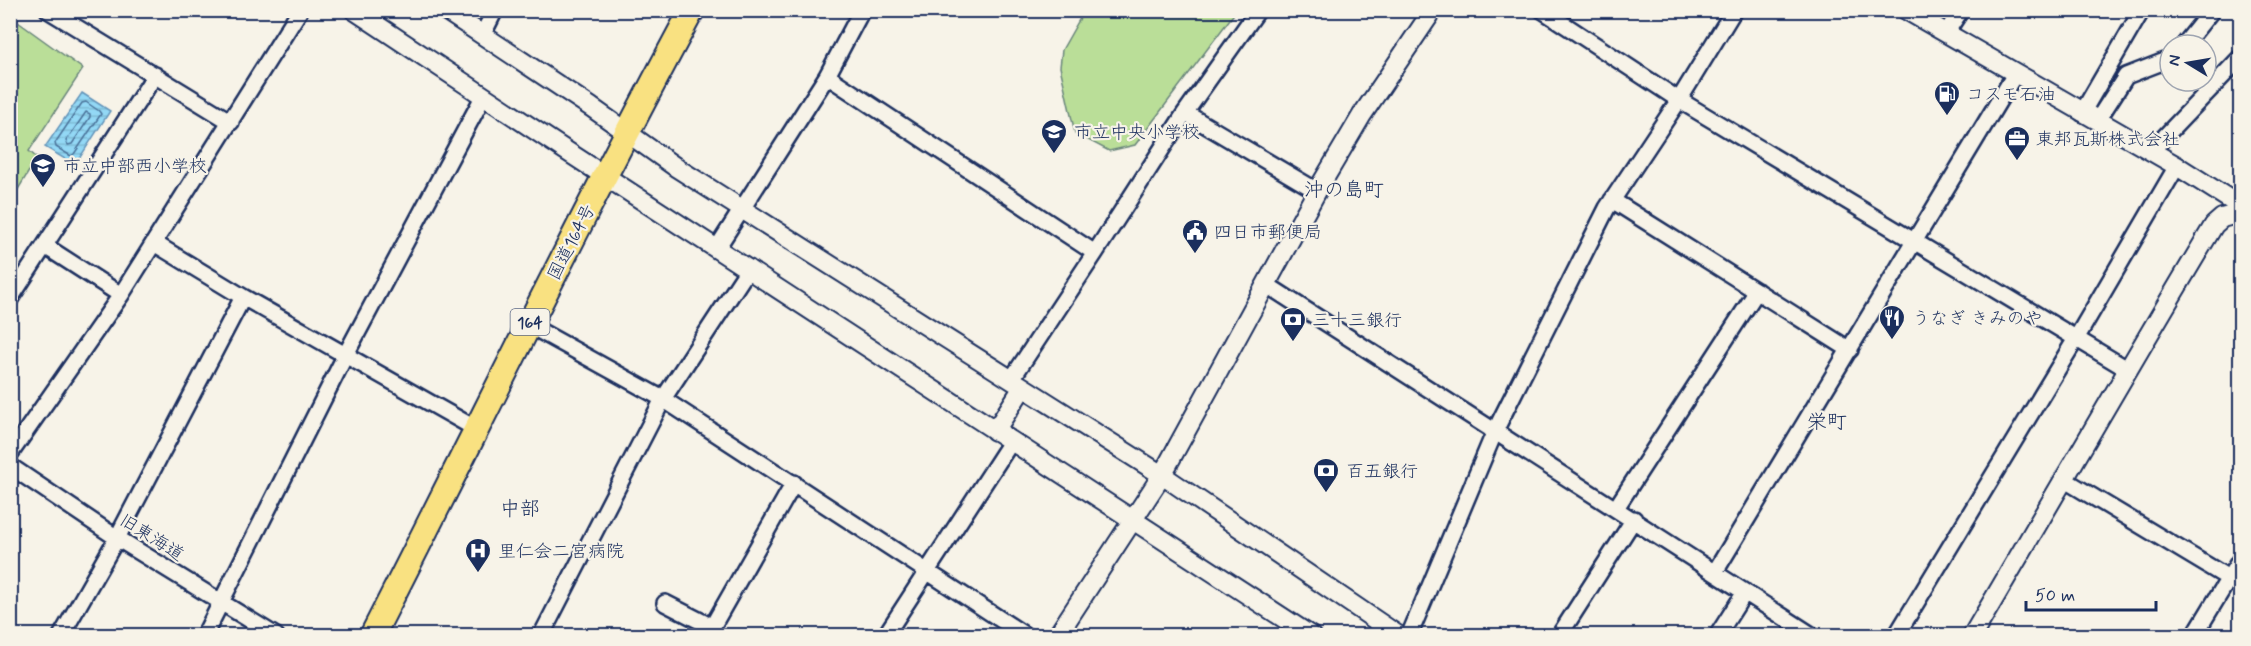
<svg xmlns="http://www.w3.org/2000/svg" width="2251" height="646" font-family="Mynerve,'Klee One',sans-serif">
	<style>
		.green { fill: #bade98; stroke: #6a867b; stroke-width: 1.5 }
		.water { fill: url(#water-rules); stroke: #6394b9; stroke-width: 1.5 }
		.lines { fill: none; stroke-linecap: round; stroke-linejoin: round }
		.shore { stroke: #4b739a; stroke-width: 1.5 }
		.minor-casing { stroke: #1b2f5e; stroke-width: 20 }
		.tertiary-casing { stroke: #1b2f5e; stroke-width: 22 }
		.trunk-casing { stroke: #1b2f5e; stroke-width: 28 }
		.minor { stroke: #f7f3e8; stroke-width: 15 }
		.tertiary { stroke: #f7f3e8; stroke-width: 18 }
		.trunk { stroke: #f9e181; stroke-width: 24 }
		.labels { text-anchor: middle; stroke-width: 4.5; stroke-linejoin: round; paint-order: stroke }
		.shield { fill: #f7f3e8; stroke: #5d6a87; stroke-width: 1.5 }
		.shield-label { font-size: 16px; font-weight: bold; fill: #1b2f5e }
		.poi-label { font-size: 18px; fill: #1b2f5e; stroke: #f7f3e8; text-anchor: start }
		.street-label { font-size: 18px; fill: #1b2f5e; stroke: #f7f3e8 }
		.neighbourhood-label { font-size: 20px; fill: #1b2f5e; stroke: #f7f3e8 }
	</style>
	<defs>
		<pattern id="water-rules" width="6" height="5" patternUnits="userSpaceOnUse" patternTransform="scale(1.5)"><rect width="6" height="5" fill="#93d8f5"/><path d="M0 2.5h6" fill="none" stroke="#7ebad4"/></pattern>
	</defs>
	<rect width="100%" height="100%" fill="#f7f3e8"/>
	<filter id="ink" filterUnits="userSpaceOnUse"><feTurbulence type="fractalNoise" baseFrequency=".0167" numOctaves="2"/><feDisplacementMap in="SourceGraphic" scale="12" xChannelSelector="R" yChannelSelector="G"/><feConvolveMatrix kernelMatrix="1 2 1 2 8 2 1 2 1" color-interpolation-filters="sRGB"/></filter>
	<g filter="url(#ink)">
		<!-- green -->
		<path class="green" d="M1084 11V10L1236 11 1135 145 1109 151 1075 133 1060 67 1062 50Z
			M11 17 83 69 29 151 37 158 11 201Z"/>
		<!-- water -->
		<path class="water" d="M82 93 110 111 75 165 45 147Z"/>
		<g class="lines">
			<!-- shore -->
			<path class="shore" d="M86 102 99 111 101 114 74 154 71 156 56 147 55 143 82 103Z
				M86 112 90 114V117L72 144 68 145 66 141Z"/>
			<defs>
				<path id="minor" d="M48 10 231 122
					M1542 10 1679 100 2127 369
					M1946 33 1961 10
					M483 34 495 10
					M2184 45 2212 10
					M827 76 1095 253
					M1185 113 1317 191
					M2082 113 2142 10
					M2097 121 2126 76 2170 59
					M2151 151 2240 58
					M1612 200 1850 350
					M154 243 243 297 478 430
					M45 246 121 295
					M717 248 827 76 862 10
					M1267 285 1813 636
					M10 299 155 75
					M529 325 663 399 1026 636
					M1011 380 1095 253 1185 113 1258 10
					M10 454 121 295 300 10
					M10 466 117 538 276 636
					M2065 480 2240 585
					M1616 508 1757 291
					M1715 572 2015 74
					M665 603 712 627
					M61 636 117 538 243 297
					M204 636 345 356 483 97
					M541 636 663 399 749 268
					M707 636 794 483
					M885 636 1011 442
					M1409 636 1495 431 1607 208 1679 100 1734 10
					M1559 636 1634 519
					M1717 636 1745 592
					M1896 636 2077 337 2177 166
					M2194 636 2240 560"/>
				<path id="tertiary" d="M354 10 565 150 1311 636
					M445 10 591 107 677 168 1162 475 1399 636
					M1906 10 2177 166 2240 206
					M995 431 1023 387
					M1057 636 1162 475 1317 191 1362 115 1433 10
					M1972 636C2053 499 2132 361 2214 225L2222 218 2240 213"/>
				<path id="trunk" d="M372 636C479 427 581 216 692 10"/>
			</defs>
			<!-- minor casing -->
			<use href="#minor" class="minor-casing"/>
			<!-- tertiary casing -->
			<use href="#tertiary" class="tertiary-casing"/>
			<!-- trunk casing -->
			<use href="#trunk" class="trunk-casing"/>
			<!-- minor -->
			<use href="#minor" class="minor"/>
			<!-- tertiary -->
			<use href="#tertiary" class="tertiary"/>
			<!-- trunk -->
			<use href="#trunk" class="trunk"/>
		</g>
	</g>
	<!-- icons -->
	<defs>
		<symbol id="fuel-pin" viewBox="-11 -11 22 30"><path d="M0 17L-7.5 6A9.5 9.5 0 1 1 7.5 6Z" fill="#1b2f5e" stroke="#f7f3e8"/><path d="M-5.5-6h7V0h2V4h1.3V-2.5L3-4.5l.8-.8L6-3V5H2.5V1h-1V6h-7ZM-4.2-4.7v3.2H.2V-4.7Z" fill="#fff"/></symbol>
		<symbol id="school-pin" viewBox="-11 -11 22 30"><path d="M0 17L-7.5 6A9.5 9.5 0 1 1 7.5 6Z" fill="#1b2f5e" stroke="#f7f3e8"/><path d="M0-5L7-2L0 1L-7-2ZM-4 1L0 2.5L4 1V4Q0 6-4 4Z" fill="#fff"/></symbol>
		<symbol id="office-pin" viewBox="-11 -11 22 30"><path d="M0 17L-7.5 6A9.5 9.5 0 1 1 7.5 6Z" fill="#1b2f5e" stroke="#f7f3e8"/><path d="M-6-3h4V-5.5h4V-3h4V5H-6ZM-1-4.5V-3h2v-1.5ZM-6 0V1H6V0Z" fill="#fff"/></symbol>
		<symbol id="civic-pin" viewBox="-11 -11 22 30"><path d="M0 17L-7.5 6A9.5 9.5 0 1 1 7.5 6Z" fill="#1b2f5e" stroke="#f7f3e8"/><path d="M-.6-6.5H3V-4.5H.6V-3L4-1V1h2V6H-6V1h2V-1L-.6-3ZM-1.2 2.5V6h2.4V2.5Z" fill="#fff"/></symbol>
		<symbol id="restaurant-pin" viewBox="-11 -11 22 30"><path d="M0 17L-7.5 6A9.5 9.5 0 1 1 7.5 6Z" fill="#1b2f5e" stroke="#f7f3e8"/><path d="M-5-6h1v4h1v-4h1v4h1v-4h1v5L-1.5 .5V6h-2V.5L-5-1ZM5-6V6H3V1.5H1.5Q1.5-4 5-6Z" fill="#fff"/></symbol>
		<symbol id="bank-pin" viewBox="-11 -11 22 30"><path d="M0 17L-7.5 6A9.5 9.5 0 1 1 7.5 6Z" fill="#1b2f5e" stroke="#f7f3e8"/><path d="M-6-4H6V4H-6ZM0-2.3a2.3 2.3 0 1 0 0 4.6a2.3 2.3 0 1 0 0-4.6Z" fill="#fff"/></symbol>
		<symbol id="hospital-pin" viewBox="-11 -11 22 30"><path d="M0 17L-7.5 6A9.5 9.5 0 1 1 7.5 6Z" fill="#1b2f5e" stroke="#f7f3e8"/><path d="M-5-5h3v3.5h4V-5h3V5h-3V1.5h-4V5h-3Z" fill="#fff"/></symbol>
	</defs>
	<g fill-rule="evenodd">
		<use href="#fuel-pin" x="1932" y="79" width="30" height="40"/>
		<use href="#school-pin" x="1039" y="117" width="30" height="40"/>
		<use href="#office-pin" x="2002" y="124" width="30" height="40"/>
		<use href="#school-pin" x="28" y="151" width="30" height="40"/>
		<use href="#civic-pin" x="1180" y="217" width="30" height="40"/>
		<use href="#restaurant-pin" x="1877" y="303" width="30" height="40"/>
		<use href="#bank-pin" x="1278" y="305" width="30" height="40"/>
		<use href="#bank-pin" x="1311" y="456" width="30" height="40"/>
		<use href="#hospital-pin" x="463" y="536" width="30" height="40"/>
	</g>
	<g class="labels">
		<!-- shield labels -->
		<rect class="shield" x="510.5" y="309" width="39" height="26" rx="4.5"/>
		<g class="shield-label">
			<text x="530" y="328">164</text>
		</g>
		<!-- poi labels -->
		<g class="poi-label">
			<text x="1966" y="100">コスモ石油</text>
			<text x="1074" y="138">市立中央小学校</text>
			<text x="2036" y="145">東邦瓦斯株式会社</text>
			<text x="63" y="172">市立中部西小学校</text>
			<text x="1214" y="238">四日市郵便局</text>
			<text x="1912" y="324">うなぎ きみのや</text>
			<text x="1312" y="326">三十三銀行</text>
			<text x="1346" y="477">百五銀行</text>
			<text x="498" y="557">里仁会二宮病院</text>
		</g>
		<!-- street labels -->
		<g class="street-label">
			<text transform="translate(571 242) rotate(-63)" y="6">国道164号</text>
			<text transform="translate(152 537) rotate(32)" y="6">旧東海道</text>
		</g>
		<!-- neighbourhood labels -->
		<g class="neighbourhood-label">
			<text x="1344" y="196">沖の島町</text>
			<text x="1827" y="428">栄町</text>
			<text x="520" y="515">中部</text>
		</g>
	</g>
	<!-- margin -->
	<rect width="2251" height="646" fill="none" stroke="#f7f3e8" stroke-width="36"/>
	<rect x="18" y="18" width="2215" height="610" fill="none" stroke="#1b2f5e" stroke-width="2" filter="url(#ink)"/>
	<!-- north arrow -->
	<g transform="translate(2188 63) rotate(281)"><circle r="28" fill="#f7f3e8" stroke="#9fa5b1" stroke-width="1.5"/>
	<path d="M0-4.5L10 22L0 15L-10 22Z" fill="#1b2f5e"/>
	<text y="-9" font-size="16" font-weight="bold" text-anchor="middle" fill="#1b2f5e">N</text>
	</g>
	<!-- scale -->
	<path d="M2026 601v9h130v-9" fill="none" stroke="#1b2f5e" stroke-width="3"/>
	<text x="2035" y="601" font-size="18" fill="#1b2f5e" stroke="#f7f3e8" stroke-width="4.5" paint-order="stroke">50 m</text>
</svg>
